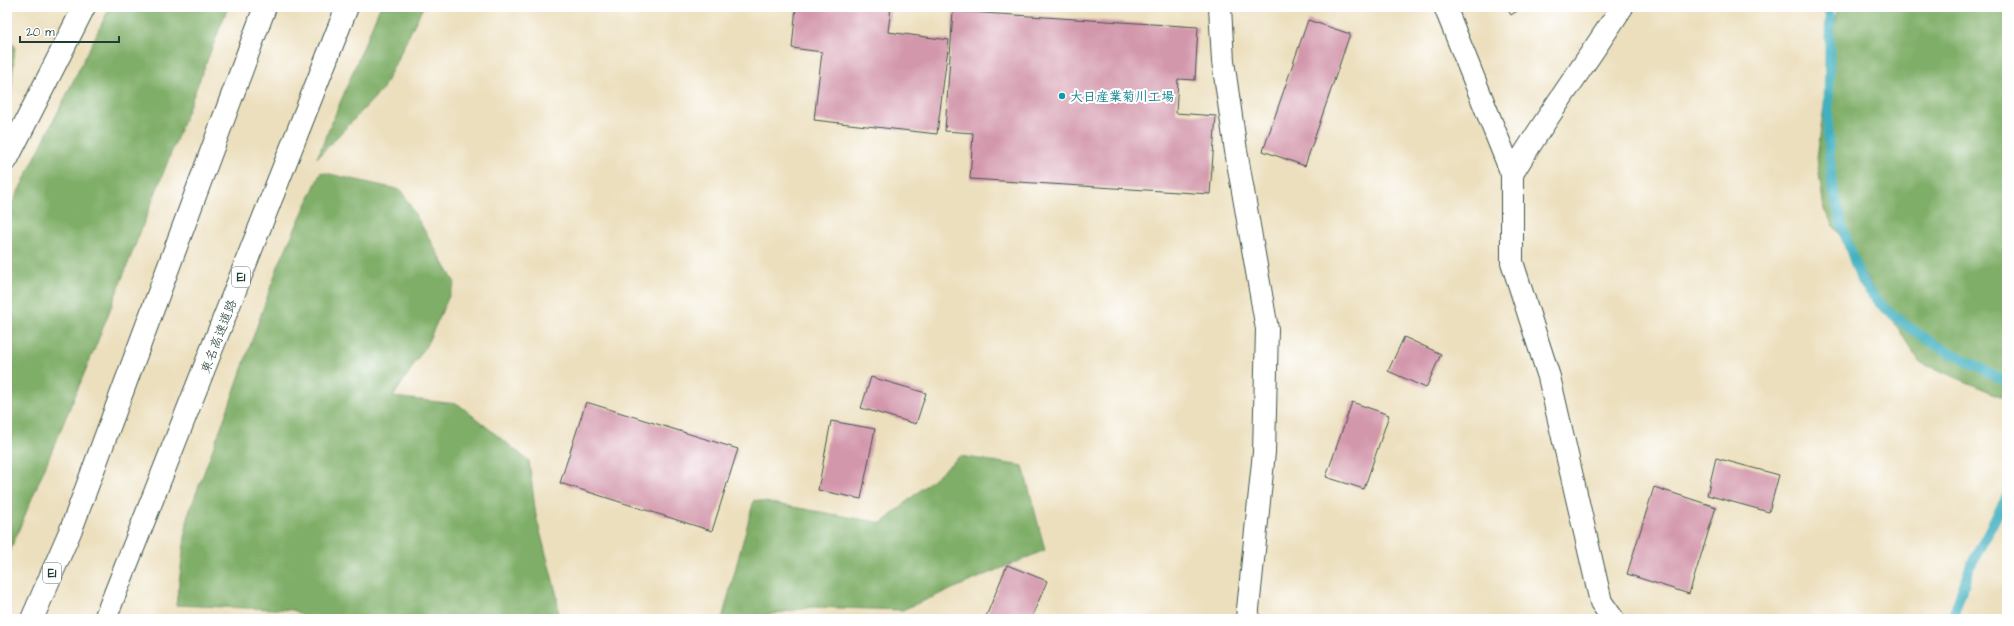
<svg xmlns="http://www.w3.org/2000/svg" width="2014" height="626" font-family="'Architects Daughter','Klee One',sans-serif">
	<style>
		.forest { fill: #7fae67; stroke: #4f764e }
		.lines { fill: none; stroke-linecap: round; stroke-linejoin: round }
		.stream { stroke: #42b0bf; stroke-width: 10 }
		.building { fill: #d397ab }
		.street-casing { stroke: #3e5549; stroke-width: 24 }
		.secondary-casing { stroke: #3e5549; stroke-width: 24 }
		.highway-casing { stroke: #3e5549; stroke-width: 24 }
		.street { stroke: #fff; stroke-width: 22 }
		.secondary { stroke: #fff; stroke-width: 22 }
		.highway { stroke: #fff; stroke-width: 22 }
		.culture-dot { fill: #0f9aa8; stroke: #fff; stroke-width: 1.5 }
		.labels { text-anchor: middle; stroke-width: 4; stroke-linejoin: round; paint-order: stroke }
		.shield { fill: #fff; stroke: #627771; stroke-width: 1 }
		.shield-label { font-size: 12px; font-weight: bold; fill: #1f3d34 }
		.culture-label { font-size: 13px; font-weight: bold; fill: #0d838f; stroke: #fff; text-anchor: start }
		.street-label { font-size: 13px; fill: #1f3d34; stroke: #fff }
	</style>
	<rect width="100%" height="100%" fill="#fff"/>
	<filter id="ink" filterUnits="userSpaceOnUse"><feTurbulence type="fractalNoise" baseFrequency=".025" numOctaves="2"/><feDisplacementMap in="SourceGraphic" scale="8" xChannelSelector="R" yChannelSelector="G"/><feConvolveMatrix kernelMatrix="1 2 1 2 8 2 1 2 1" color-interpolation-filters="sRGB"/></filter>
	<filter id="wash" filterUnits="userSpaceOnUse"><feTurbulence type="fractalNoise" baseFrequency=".012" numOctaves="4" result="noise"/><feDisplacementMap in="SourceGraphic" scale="16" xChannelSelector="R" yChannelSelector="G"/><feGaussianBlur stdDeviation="0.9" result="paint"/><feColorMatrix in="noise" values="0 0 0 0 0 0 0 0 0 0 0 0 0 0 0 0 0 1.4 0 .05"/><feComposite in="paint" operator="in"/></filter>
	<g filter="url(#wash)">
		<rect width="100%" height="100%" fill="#ecdfbd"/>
		<!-- forest -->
		<path class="forest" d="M110 7H228L97 343 7 558V214Z
			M380 7H423L382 90 317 158Z
			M1837 7H2007V399L1919 362 1824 210 1817 158Z
			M7 39 15 46 10 104 7 109Z
			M321 172 401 190 455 283 427 344 393 397 458 404 529 461 536 516 557 596 559 619H308L293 610 176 605 188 515 230 403 278 266Z
			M960 456 1023 466 1045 550 902 610 812 607 745 619H722L754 500 882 523Z"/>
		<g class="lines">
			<!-- stream -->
			<path class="stream" d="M1828 7 1830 18 1828 134 1832 184 1843 229 1861 280 1878 302 1904 324 1934 344 2007 382
				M1952 619 1970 567 2007 496"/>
		</g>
		<g id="blocks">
			<!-- building -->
			<path class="building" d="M796 7H891L888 32 949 40 937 134 814 120 822 52 792 48Z
				M1506 7H1523L1511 15Z
				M953 11 1198 27 1195 80 1178 79 1176 113 1216 116 1210 194 970 179 973 133 945 131Z
				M1308 20 1350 34 1305 166 1263 151Z
				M1404 337 1441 354 1426 388 1388 371Z
				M871 377 926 393 916 424 861 408Z
				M586 402 738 449 712 531 560 483Z
				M1352 402 1389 415 1364 489 1326 477Z
				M831 421 875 429 861 499 818 490Z
				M1716 458 1779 475 1769 512 1707 495Z
				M1654 487 1716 507 1689 594 1627 574Z
				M1007 565 1047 581 1031 619H985Z"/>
		</g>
	</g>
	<g filter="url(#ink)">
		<use href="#blocks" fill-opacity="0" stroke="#3e5549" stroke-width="1"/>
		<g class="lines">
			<defs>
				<path id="street" d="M1220 7 1223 61 1236 151 1267 329 1264 452 1247 619
					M1512 174C1546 117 1586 63 1622 7"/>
				<path id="secondary" d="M1445 7 1512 174V262L1549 377 1601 602 1613 619
					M7 159 84 7"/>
				<path id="highway" d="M32 619 72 527 265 7
					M105 619 347 7"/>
			</defs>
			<!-- street casing -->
			<use href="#street" class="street-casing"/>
			<!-- secondary casing -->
			<use href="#secondary" class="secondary-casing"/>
			<!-- highway casing -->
			<use href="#highway" class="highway-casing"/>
			<!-- street -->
			<use href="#street" class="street"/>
			<!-- secondary -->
			<use href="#secondary" class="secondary"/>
			<!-- highway -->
			<use href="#highway" class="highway"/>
		</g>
	</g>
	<!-- markers -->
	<circle class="culture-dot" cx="1062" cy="96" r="4"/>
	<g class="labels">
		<!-- shield labels -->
		<g class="shield">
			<rect x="232" y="267" width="18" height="20" rx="3"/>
			<rect x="43" y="563" width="18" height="20" rx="3"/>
		</g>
		<g class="shield-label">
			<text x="241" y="281">E1</text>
			<text x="52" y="577">E1</text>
		</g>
		<!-- culture labels -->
		<g class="culture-label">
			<text x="1070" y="101">大日産業菊川工場</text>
		</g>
		<!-- street labels -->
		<g class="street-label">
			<text transform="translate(218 336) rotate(-69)" y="5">東名高速道路</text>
		</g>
	</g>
	<!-- margin -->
	<rect width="2014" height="626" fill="none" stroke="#fff" stroke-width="24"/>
	<!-- scale -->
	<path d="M20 36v6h99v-6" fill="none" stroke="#1f3d34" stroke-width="2"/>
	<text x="26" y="36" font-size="12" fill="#1f3d34" stroke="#ffffff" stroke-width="3" paint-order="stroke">20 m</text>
</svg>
